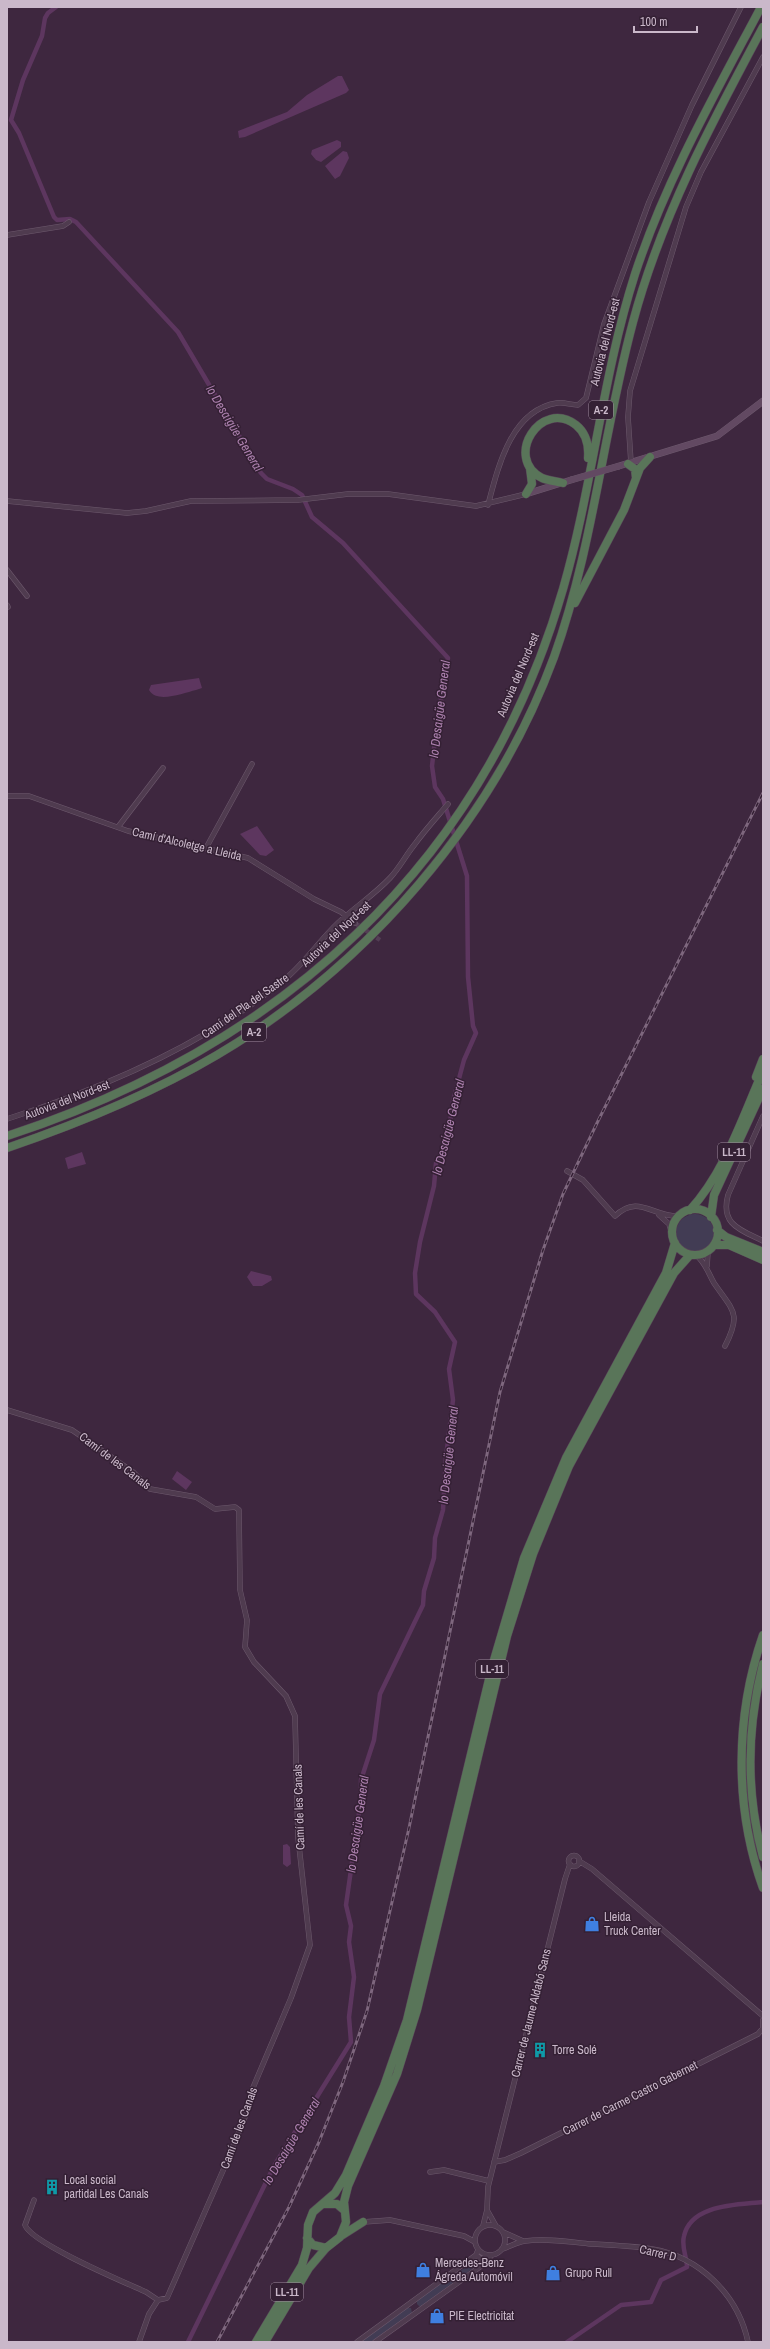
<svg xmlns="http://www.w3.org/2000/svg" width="770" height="2349" font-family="'Archivo Narrow',sans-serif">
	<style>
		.green { fill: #423c54 }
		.water { fill: #5d365f }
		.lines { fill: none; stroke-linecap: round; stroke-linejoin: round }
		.canal { stroke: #5d365f; stroke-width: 4.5 }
		.street-tunnel { stroke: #533d54; stroke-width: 4.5; stroke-dasharray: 4.5 2; stroke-linecap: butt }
		.street-casing { stroke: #6d596d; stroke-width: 5.5 }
		.secondary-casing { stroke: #6d596d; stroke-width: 7 }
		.highway-casing { stroke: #574357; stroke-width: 9 }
		.street { stroke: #4f3b4f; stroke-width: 4.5 }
		.secondary { stroke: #624962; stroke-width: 6 }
		.highway { stroke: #597559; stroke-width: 8 }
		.rail-casing { stroke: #7e677e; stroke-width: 3 }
		.rail { stroke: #342034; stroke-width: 1.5; stroke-dasharray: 4.5; stroke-linecap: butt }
		.secondary-bridge-casing { stroke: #6d596d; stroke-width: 7; stroke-linecap: butt }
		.secondary-bridge { stroke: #624962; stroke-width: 6 }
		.labels { text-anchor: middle; stroke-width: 3; stroke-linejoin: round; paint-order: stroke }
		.shield { fill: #342034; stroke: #9d8a9d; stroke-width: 1 }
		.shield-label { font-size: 11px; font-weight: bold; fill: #cab8ca }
		.street-label { font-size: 12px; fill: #cab8ca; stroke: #342034 }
		.poi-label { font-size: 12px; fill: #cab8ca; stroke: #342034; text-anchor: start }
		.water-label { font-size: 13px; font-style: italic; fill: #ad81af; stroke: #342034 }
	</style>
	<rect width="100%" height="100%" fill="#3e273f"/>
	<!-- green -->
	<path class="green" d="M676 1233a19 19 0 1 1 38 0a19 19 0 1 1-38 0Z
		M475 2261 478 2264 476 2266 420 2307 417 2304V2301L424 2295Z
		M407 2308H411L412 2313 405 2319 404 2318 371 2342H360Z"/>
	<!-- water -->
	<path class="water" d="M338 76H342L349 90 346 93 245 137 239 138 238 131 287 112 307 95Z
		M337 140 341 142V147L321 162 316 160 311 154 312 150Z
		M343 151 347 152 349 158 340 176 335 179 325 166Z
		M199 678 202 688 196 690C183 693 157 704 149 690L151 685Z
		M257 826 274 850 266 856 260 855 240 834Z
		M82 1152 86 1164 68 1169 65 1158Z
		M251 1271 271 1276 272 1280 262 1286H253L247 1277Z
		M177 1471 192 1482 186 1490 172 1479Z
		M287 1844 290 1847 291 1864 287 1867 283 1864V1845Z"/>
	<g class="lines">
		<!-- canal -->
		<path class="canal" d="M56 7 48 13 45 18 42 36 23 80 11 120 19 133 54 217 57 220 70 219 76 222 178 332 261 473 267 479 293 489 302 495 312 517 343 543 448 658 440 693 442 707 437 723 432 766 435 787 443 799 467 876 468 977 473 1026 476 1033 464 1060 453 1101 447 1143 436 1163 434 1186 420 1242 415 1273 416 1294 435 1312 455 1342 449 1369 453 1400 446 1457 443 1510 435 1538 434 1558 424 1591 423 1605 380 1694 374 1740 361 1780V1799L346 1905 351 1926 349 1942 354 1977 349 2017 351 2042 274 2166 188 2342
			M567 2342 621 2305 651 2302 661 2280 687 2267C687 2257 681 2247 684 2236 691 2204 737 2205 763 2202"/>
		<!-- street-tunnel -->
		<path class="street-tunnel" d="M355 923 380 940"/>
		<defs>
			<path id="street" d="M7 235 63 226 69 222
				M631 463 628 417 630 391 686 207 701 172 763 57
				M7 501 127 513 146 511 191 501 298 500 348 494H388L476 506 526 494
				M488 505C498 467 511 410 557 403 564 402 571 405 578 405L586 398 604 324 649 202 692 105 741 7
				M7 570 27 596
				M7 605 8 607
				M7 796H29L128 831 248 858 314 899 341 912 355 923
				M118 827 163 768
				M206 848 252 764
				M763 1116 728 1195C720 1225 741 1230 763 1241
				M7 1119C104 1088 204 1045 284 980 304 964 319 941 338 923 355 907 374 895 390 878 400 867 406 855 415 844 425 830 437 817 448 804
				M567 1171 583 1180 615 1216C639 1193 653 1218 680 1216
				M659 1215 669 1224 672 1234
				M696 1255C706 1263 708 1273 714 1283 733 1311 742 1313 725 1346
				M707 1266 708 1251
				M7 1410 72 1430 133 1472 150 1489 196 1497 215 1509 235 1507 239 1510 240 1590 247 1620 245 1647 254 1662 286 1696 295 1716 298 1837 310 1945 291 1998 252 2090 247 2112 225 2166 167 2298 158 2300
				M568.5 1861a5.5 5.5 0 1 1 11 0a5.5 5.5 0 1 1-11 0Z
				M579 1861 592 1869 763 2016
				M763 2020V2028
				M494 2162 505 2160 521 2153 758 2034 763 2028
				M430 2172 444 2170 489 2181
				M34 2200 25 2225C31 2243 124 2282 146 2292L158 2300
				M487 2210 496 2226
				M363 2222 390 2220 464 2236 475 2242
				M475 2240a15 15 0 1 1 30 0a15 15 0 1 1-30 0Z
				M483 2226 487 2210 488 2187 565 1879 570 1864
				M503 2232 523 2241
				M502 2249C509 2247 517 2242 525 2241 546 2238 570 2242 591 2244 611 2245 632 2246 652 2249 700 2257 738 2295 748 2342
				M476 2255 486 2263
				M139 2342 149 2314 158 2300
				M357 2342 476 2255 478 2250
				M375 2342 484 2264 492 2255"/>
			<path id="secondary" d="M619 466 717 436 763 401
				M526 494 571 480"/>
			<path id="highway" d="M628 464 635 469 636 478
				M563 483C556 481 549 481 542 478 503 458 541 398 576 425 586 433 589 445 588 458
				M526 494 532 484 530 468
				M575 603 624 510 640 468 650 457
				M756 1077 763 1059
				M7 1136C278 1047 482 869 563 589 593 485 602 377 635 274 666 180 715 94 761 7
				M7 1148C80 1123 151 1094 217 1055 366 967 494 820 554 657 593 548 603 433 633 322 661 217 712 122 763 27
				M672 1232a23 23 0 1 1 46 0a23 23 0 1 1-46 0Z
				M690 1210C725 1172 742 1118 763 1071
				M711 1217 714 1195 763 1089
				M717 1230 726 1237 763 1252
				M714 1245H729L763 1260
				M763 1635C735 1716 734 1807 763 1888
				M763 1664C747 1727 746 1794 763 1857
				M323 2204H337L344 2210
				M341 2236 363 2222
				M307 2238 313 2245 326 2248
				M256 2342 302 2265 307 2248 308 2225 313 2212 335 2193 346 2175 384 2086 407 2020 492 1667 524 1558 566 1458 666 1273 675 1243
				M265 2342 309 2268 326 2248 340 2237 346 2222 344 2202 348 2186 397 2074 417 2010 507 1636 533 1554 569 1466 674 1273 690 1255"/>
		</defs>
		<!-- street casing -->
		<use href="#street" class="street-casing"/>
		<!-- secondary casing -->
		<use href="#secondary" class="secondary-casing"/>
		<!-- highway casing -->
		<use href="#highway" class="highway-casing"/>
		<!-- street -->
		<use href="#street" class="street"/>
		<!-- secondary -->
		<use href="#secondary" class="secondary"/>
		<!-- highway -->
		<use href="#highway" class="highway"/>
		<defs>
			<path id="rail" d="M217 2342 289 2207 319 2142 343 2082 367 2011 409 1828 500 1392 543 1250 563 1194 598 1121 763 793"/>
		</defs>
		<!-- rail casing -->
		<use href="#rail" class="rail-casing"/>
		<!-- rail -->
		<use href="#rail" class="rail"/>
		<defs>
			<path id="secondary-bridge" d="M571 480 619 466"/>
		</defs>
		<!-- secondary-bridge casing -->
		<use href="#secondary-bridge" class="secondary-bridge-casing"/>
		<!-- secondary-bridge -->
		<use href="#secondary-bridge" class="secondary-bridge"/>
	</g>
	<!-- icons -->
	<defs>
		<symbol id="shop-bare" viewBox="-9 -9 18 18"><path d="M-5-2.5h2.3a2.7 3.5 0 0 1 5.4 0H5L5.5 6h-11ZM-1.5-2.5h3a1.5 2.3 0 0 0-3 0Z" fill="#3f7fe0" stroke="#342034" stroke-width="2.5" paint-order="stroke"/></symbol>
		<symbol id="building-bare" viewBox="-9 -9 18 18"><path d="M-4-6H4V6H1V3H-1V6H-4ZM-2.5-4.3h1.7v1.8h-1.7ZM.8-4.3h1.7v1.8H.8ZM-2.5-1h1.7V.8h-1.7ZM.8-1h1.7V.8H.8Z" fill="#0f9aa8" stroke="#342034" stroke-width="2.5" paint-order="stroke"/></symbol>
	</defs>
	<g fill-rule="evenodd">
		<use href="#shop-bare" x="581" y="1913" width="22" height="22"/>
		<use href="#building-bare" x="529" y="2039" width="22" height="22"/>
		<use href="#building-bare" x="41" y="2176" width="22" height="22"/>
		<use href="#shop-bare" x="412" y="2259" width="22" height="22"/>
		<use href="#shop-bare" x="542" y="2262" width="22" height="22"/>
		<use href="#shop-bare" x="426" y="2305" width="22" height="22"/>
	</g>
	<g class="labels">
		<!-- shield labels -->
		<g class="shield">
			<rect x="589" y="401" width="24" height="18" rx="3"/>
			<rect x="242" y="1023" width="24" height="18" rx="3"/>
			<rect x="718" y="1143" width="32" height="18" rx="3"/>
			<rect x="476" y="1660" width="32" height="18" rx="3"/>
			<rect x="271" y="2283" width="32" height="18" rx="3"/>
		</g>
		<g class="shield-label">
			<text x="601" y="414">A-2</text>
			<text x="254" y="1036">A-2</text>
			<text x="734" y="1156">LL-11</text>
			<text x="492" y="1673">LL-11</text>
			<text x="287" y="2296">LL-11</text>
		</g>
		<!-- street labels -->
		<g class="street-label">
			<text transform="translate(605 342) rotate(-76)" y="4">Autovia del Nord-est</text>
			<text transform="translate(518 675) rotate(-67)" y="4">Autovia del Nord-est</text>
			<text transform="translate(187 844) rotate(13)" y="4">Camí d'Alcoletge a Lleida</text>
			<text transform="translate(336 934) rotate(-43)" y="4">Autovia del Nord-est</text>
			<text transform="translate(245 1006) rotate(-35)" y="4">Camí del Pla del Sastre</text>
			<text transform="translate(67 1100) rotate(-21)" y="4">Autovia del Nord-est</text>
			<text transform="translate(115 1461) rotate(37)" y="4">Camí de les Canals</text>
			<text transform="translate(299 1807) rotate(-92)" y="4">Camí de les Canals</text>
			<text transform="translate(531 2013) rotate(-76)" y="4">Carrer de Jaume Aldabó Sans</text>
			<text transform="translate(630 2098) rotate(-27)" y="4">Carrer de Carme Castro Gabernet</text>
			<text transform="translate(239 2128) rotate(-70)" y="4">Camí de les Canals</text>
			<text transform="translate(658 2253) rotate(13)" y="4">Carrer D</text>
		</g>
		<!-- poi labels -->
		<g class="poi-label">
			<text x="604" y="1921">Lleida<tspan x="604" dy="14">Truck Center</tspan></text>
			<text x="552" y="2054">Torre Solé</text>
			<text x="64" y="2184">Local social<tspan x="64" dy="14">partidal Les Canals</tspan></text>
			<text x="435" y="2267">Mercedes-Benz<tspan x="435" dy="14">Ágreda Automóvil</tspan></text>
			<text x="565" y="2277">Grupo Rull</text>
			<text x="449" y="2320">PIE Electricitat</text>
		</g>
		<!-- water labels -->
		<g class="water-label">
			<text transform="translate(235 428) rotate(59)" y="5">lo Desaigüe General</text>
			<text transform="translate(439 709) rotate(-83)" y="5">lo Desaigüe General</text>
			<text transform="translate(448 1127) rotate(-76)" y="5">lo Desaigüe General</text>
			<text transform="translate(448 1455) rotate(-84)" y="5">lo Desaigüe General</text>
			<text transform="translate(357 1824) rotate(-82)" y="5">lo Desaigüe General</text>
			<text transform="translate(291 2141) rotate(-59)" y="5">lo Desaigüe General</text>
		</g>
	</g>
	<!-- border -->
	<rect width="770" height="2349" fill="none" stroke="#cab8ca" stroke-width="16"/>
	<!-- scale -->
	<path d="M634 26v6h63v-6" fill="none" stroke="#cab8ca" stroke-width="2"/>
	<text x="640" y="26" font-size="12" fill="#cab8ca" stroke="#342034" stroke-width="3" paint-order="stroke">100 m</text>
</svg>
